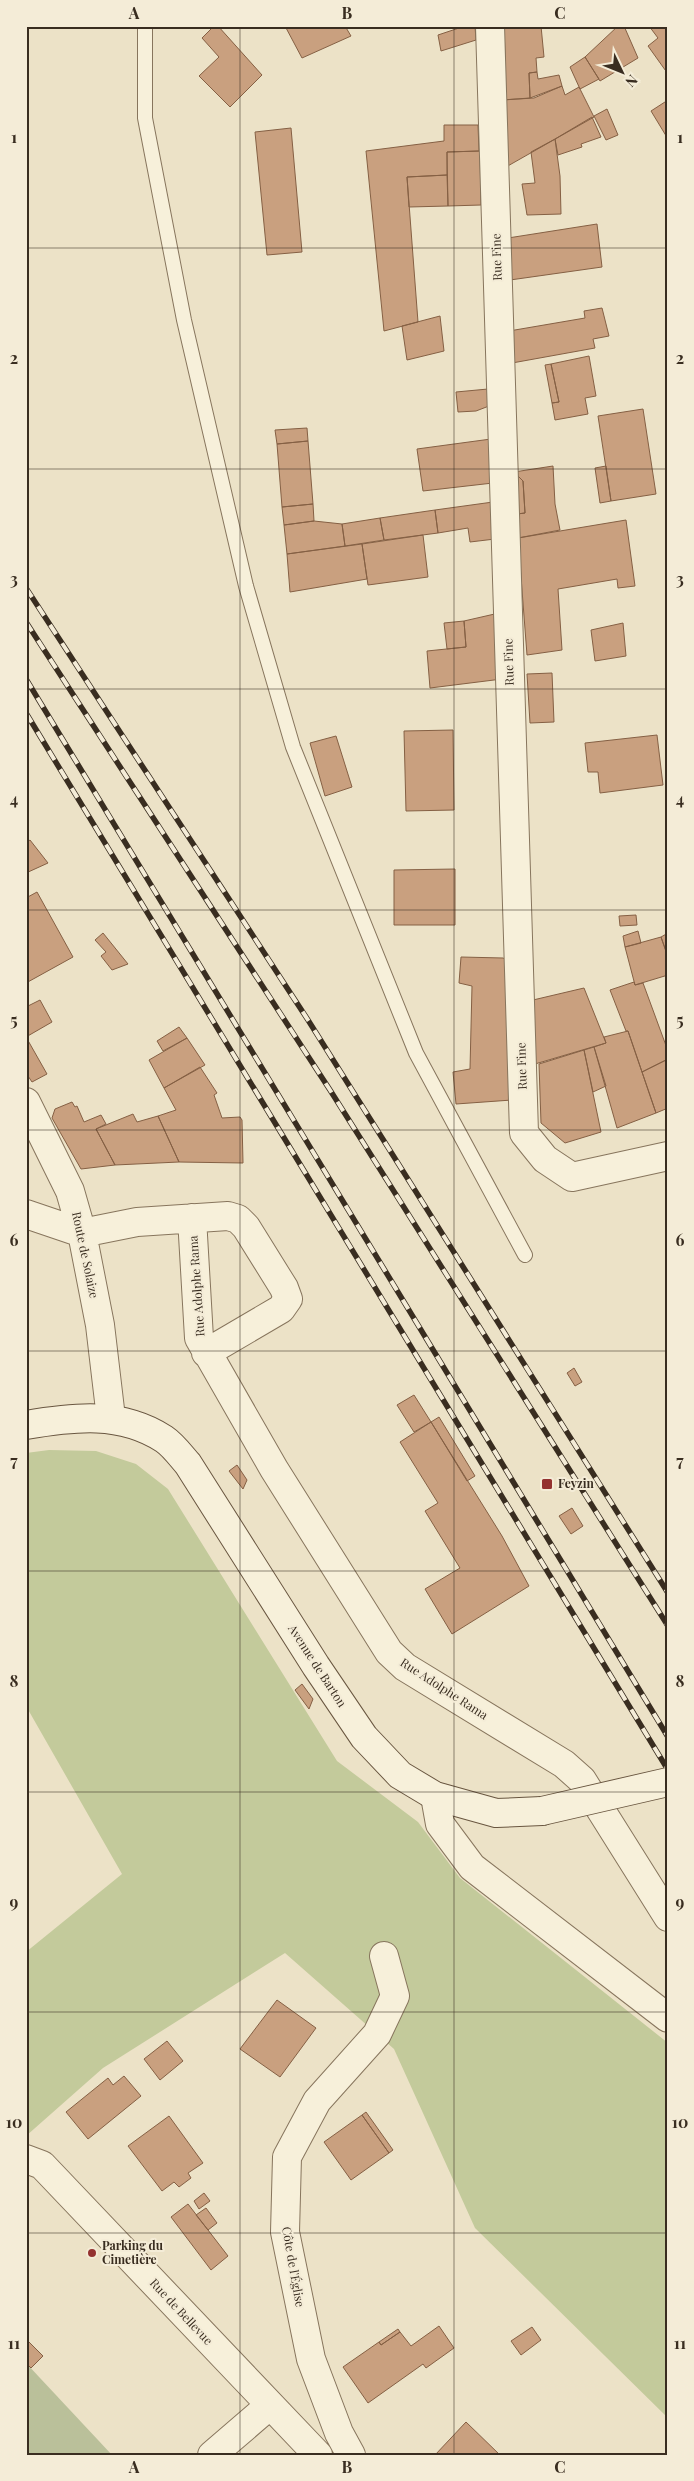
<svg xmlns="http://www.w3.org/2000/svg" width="694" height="2481" font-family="'Playfair Display',serif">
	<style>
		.green { fill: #c3ca9b }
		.cemetery { fill: #bac09a }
		.building { fill: #c9a07f; stroke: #856044 }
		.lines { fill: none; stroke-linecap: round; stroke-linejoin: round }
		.lane-casing { stroke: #87755d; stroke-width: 16 }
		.street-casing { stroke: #87755d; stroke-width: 30 }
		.secondary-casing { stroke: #695640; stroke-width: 30 }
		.lane { stroke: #f7f0da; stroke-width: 14 }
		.street { stroke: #f7f0da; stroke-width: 28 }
		.secondary { stroke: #f7f0da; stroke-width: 28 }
		.rail-casing { stroke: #392d20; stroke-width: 5.5 }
		.rail { stroke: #f4ecd7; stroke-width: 4; stroke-dasharray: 11; stroke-linecap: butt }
		.secondary-bridge-casing { stroke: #695640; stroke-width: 30; stroke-linecap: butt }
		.secondary-bridge { stroke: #f7f0da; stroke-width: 28 }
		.grid { fill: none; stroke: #392d20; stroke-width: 1; stroke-opacity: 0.55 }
		.poi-dot { fill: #943230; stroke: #f4ecd7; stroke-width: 2 }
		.labels { text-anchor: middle; stroke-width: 4; stroke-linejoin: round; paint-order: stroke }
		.street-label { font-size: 12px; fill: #392d20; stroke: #f4ecd7 }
		.poi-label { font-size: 12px; font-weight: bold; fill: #392d20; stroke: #f4ecd7; text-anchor: start }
		.neatline { fill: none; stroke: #392d20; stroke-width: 2 }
		.grid-label { font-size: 16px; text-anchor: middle; font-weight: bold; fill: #392d20 }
	</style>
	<rect width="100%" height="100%" fill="#ece2c7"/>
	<!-- green -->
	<path class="green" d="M49 1450 96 1451 136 1464 168 1489 337 1761 418 1822 460 1878 668 2043V2418L475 2228 394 2049 285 1953 103 2068 26 2136V1952L122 1874 26 1706V1453Z"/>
	<!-- cemetery -->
	<path class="cemetery" d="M26 2363 112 2455H26Z"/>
	<!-- building -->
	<path class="building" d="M214 26H218L262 75 230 107 199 76 219 57 202 38Z
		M285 26H345L351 36 302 58Z
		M465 26H475L476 40 441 51 438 35Z
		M504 26H541L544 57 536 58 537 72 529 73 530 98 502 100 500 58 505 57Z
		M618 26H624L638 58 600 81 585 57Z
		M649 26H668V74L648 46 658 38Z
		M585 57 599 79 580 89 570 67Z
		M537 72 538 79 559 75 562 86 530 98 529 73Z
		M562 86 565 95 579 87 594 117 506 167 502 100 534 98Z
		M668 100V139L651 111Z
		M607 109 618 135 606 140 594 116Z
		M592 117 601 137 581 144 582 147 558 155 555 139Z
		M444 125H478L479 151 447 152V175L407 177 418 322 384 331 366 151 444 141Z
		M291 128 302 252 267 255 255 132Z
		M555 139 560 176 561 214 527 215 522 184 535 183 531 152Z
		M480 151 481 205 448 206 447 152Z
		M447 175 448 206 409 207 407 177Z
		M597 224 602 267 510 280 508 238Z
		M602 308 609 336 593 339 595 348 512 363 509 331 585 318 584 311Z
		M440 316 444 351 407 360 402 326Z
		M589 356 596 396 585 398 588 414 555 420 552 403 559 402 551 364Z
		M551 364 559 402 552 403 545 365Z
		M488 389 489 406 476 411 458 412 456 392Z
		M643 409 656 494 611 501 598 416Z
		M307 428 308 441 277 444 275 430Z
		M491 439 493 483 423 491 417 449Z
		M308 441 313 504 282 507 277 444Z
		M553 466 555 504 560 530 518 538 517 514 525 513 523 481 514 472Z
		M606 466 611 501 600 503 595 468Z
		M514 472 523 481 525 513 517 514Z
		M493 502 495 539 470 542 468 528 438 533 435 510Z
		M313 504 314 521 284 525 282 507Z
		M435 510 438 533 384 540 380 518Z
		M380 518 384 540 345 546 342 524Z
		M626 520 635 586 618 588 617 579 558 589 562 650 527 655 518 538Z
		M314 521 342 524 345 546 287 554 284 525Z
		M423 535 428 577 368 585 362 544Z
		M362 544 367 579 290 592 287 554Z
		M499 613 502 679 430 688 427 651 466 647 464 621Z
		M464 621 466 647 447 649 444 623Z
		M623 623 626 656 595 661 591 630Z
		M552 673 554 722 530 723 527 674Z
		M453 730 454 810 406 811 404 731Z
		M657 735 663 785 600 793 598 772H588L585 743Z
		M336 736 352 787 325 796 310 743Z
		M30 840 48 863 26 873V843Z
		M455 869V925H394V870Z
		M37 892 73 957 26 983V898Z
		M636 915 637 925 620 926 619 916Z
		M638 931 641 943 625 947 623 936Z
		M103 933 128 964 112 970 101 956 106 952 95 940Z
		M668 933V957L661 937Z
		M661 937 668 957V975L635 985 625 947Z
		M461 957 503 958 512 962V1100L456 1104 453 1072 470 1069 472 986 459 983Z
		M634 982 635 985 643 983 668 1051V1059L642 1072 628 1031H626L610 990Z
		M584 988 606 1043 535 1064 533 1000Z
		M40 1000 52 1022 26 1037V1007Z
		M179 1027 187 1038 163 1051 157 1041Z
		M628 1031 656 1113 617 1128 594 1047 606 1043 604 1037Z
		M26 1037 47 1074 32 1082 26 1073Z
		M187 1038 205 1065 164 1088 149 1060Z
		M594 1047 606 1086 593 1092 584 1050Z
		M584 1050 601 1132 565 1143 541 1123 539 1064Z
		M668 1059V1108L656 1113 642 1072Z
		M200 1067 217 1093 214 1095 222 1118 240 1117 242 1120 243 1163 179 1162 158 1116 176 1110 164 1088Z
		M72 1102 75 1107 77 1106 84 1122 101 1115 106 1124 96 1129 115 1165 81 1169 52 1118 55 1109Z
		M133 1114 137 1122 158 1116 179 1162 115 1165 96 1129Z
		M574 1368 582 1382 575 1386 567 1373Z
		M414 1395 431 1422 414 1432 397 1405Z
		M439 1417 475 1476 467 1481 431 1422Z
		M431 1422 502 1536 529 1586 452 1634 425 1589 460 1568 425 1511 438 1503 400 1442Z
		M237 1465 247 1480 243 1489 229 1471Z
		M572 1508 583 1526 571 1534 559 1516Z
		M302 1684 313 1699 309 1709 295 1690Z
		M277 2000 316 2028 280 2077 240 2049Z
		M167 2041 183 2061 160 2080 144 2059Z
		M124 2076 141 2096 88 2139 66 2112 108 2078 113 2085Z
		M366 2112 393 2150 389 2153 362 2115Z
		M362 2115 389 2153 351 2180 324 2142Z
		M169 2116 203 2163 188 2173 191 2178 179 2187 174 2182 162 2191 128 2146Z
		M204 2193 210 2201 199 2209 194 2201Z
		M188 2204 228 2256 211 2270 171 2217Z
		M206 2208 217 2223 208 2230 196 2215Z
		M439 2326 454 2348 426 2368 423 2364 368 2403 343 2367 379 2342 381 2345 400 2332 411 2346Z
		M532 2327 541 2340 521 2355 511 2341Z
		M398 2329 400 2332 381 2345 379 2342Z
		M26 2339 43 2356 31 2368 26 2363Z
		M466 2422 500 2455H435Z"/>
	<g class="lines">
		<defs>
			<path id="lane" d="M145 26V118L184 320 246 586 293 747 416 1053 525 1255"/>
			<path id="street" d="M490 26 524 1133 545 1159 572 1177 668 1156
				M26 1102 70 1191 82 1233 100 1325 111 1418
				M26 1214 82 1233 137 1222 228 1216 238 1219 246 1227 284 1288 288 1299 281 1309 206 1353
				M192 1218 199 1338 274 1469 389 1652 405 1667 564 1764 582 1780 668 1917
				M435 1796 440 1824 472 1867 668 2018
				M26 2159 42 2165 318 2455
				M212 2455 269 2406
				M351 2455 339 2433 311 2359 285 2232 287 2157 317 2101 377 2034 395 1996 384 1956"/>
			<path id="secondary" d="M26 1425C74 1417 121 1411 164 1439 173 1445 181 1456 188 1464L316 1666 364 1737 400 1775 435 1796 496 1813 542 1811"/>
		</defs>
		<!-- lane casing -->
		<use href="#lane" class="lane-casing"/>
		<!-- street casing -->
		<use href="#street" class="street-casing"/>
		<!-- secondary casing -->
		<use href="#secondary" class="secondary-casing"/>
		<!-- lane -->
		<use href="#lane" class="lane"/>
		<!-- street -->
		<use href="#street" class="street"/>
		<!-- secondary -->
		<use href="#secondary" class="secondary"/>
		<defs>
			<path id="rail" d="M26 588 308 1020 668 1593
				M26 622 330 1090 668 1626
				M26 679 668 1737
				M26 713 668 1770"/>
		</defs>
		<!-- rail casing -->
		<use href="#rail" class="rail-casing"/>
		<!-- rail -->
		<use href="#rail" class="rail"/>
		<defs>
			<path id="secondary-bridge" d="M542 1811 668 1782"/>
		</defs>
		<!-- secondary-bridge casing -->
		<use href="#secondary-bridge" class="secondary-bridge-casing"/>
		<!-- secondary-bridge -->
		<use href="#secondary-bridge" class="secondary-bridge"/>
	</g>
	<!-- grid -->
	<path class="grid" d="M240 26V2455M454 26V2455M26 248H668M26 469H668M26 689H668M26 910H668M26 1130H668M26 1351H668M26 1571H668M26 1792H668M26 2012H668M26 2233H668"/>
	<!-- markers -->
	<g class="poi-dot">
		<rect x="541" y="1478" width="12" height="12" rx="2.5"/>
		<circle cx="92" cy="2253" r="5"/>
	</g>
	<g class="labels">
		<!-- street labels -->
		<g class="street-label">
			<text transform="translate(497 257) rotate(-92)" y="4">Rue Fine</text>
			<text transform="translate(509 662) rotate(-92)" y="4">Rue Fine</text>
			<text transform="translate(522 1066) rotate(-92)" y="4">Rue Fine</text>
			<text transform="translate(85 1255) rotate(78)" y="4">Route de Solaize</text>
			<text transform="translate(197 1286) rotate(-94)" y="4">Rue Adolphe Rama</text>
			<text transform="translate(317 1666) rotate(57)" y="4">Avenue de Barton</text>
			<text transform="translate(444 1689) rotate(33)" y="4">Rue Adolphe Rama</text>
			<text transform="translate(293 2267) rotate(80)" y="4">Côte de l'Église</text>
			<text transform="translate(181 2312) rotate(47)" y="4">Rue de Bellevue</text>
		</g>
		<!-- poi labels -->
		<g class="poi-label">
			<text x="558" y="1488">Feyzin</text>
			<text x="102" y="2250">Parking du<tspan x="102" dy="14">Cimetière</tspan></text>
		</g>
	</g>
	<!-- border -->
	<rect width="694" height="2481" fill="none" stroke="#f4ecd7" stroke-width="55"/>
	<!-- north arrow -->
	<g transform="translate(622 72) rotate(133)" stroke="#f4ecd7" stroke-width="4" paint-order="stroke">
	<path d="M0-4L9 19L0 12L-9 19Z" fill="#392d20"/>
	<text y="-8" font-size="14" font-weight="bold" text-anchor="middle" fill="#392d20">N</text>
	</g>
	<rect x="28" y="28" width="638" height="2426" class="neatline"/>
	<g class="grid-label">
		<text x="134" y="19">A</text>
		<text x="347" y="19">B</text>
		<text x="560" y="19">C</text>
		<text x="14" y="143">1</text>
		<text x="680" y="143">1</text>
		<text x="14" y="364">2</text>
		<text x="680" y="364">2</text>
		<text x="14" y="585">3</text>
		<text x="680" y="585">3</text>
		<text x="14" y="805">4</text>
		<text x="680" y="805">4</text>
		<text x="14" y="1026">5</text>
		<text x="680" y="1026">5</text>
		<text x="14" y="1246">6</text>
		<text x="680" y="1246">6</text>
		<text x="14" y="1467">7</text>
		<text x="680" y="1467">7</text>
		<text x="14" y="1687">8</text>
		<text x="680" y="1687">8</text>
		<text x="14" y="1908">9</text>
		<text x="680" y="1908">9</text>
		<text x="14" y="2128">10</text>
		<text x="680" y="2128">10</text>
		<text x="14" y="2349">11</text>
		<text x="680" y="2349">11</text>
		<text x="134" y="2473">A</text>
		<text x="347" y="2473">B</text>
		<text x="560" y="2473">C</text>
	</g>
</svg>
